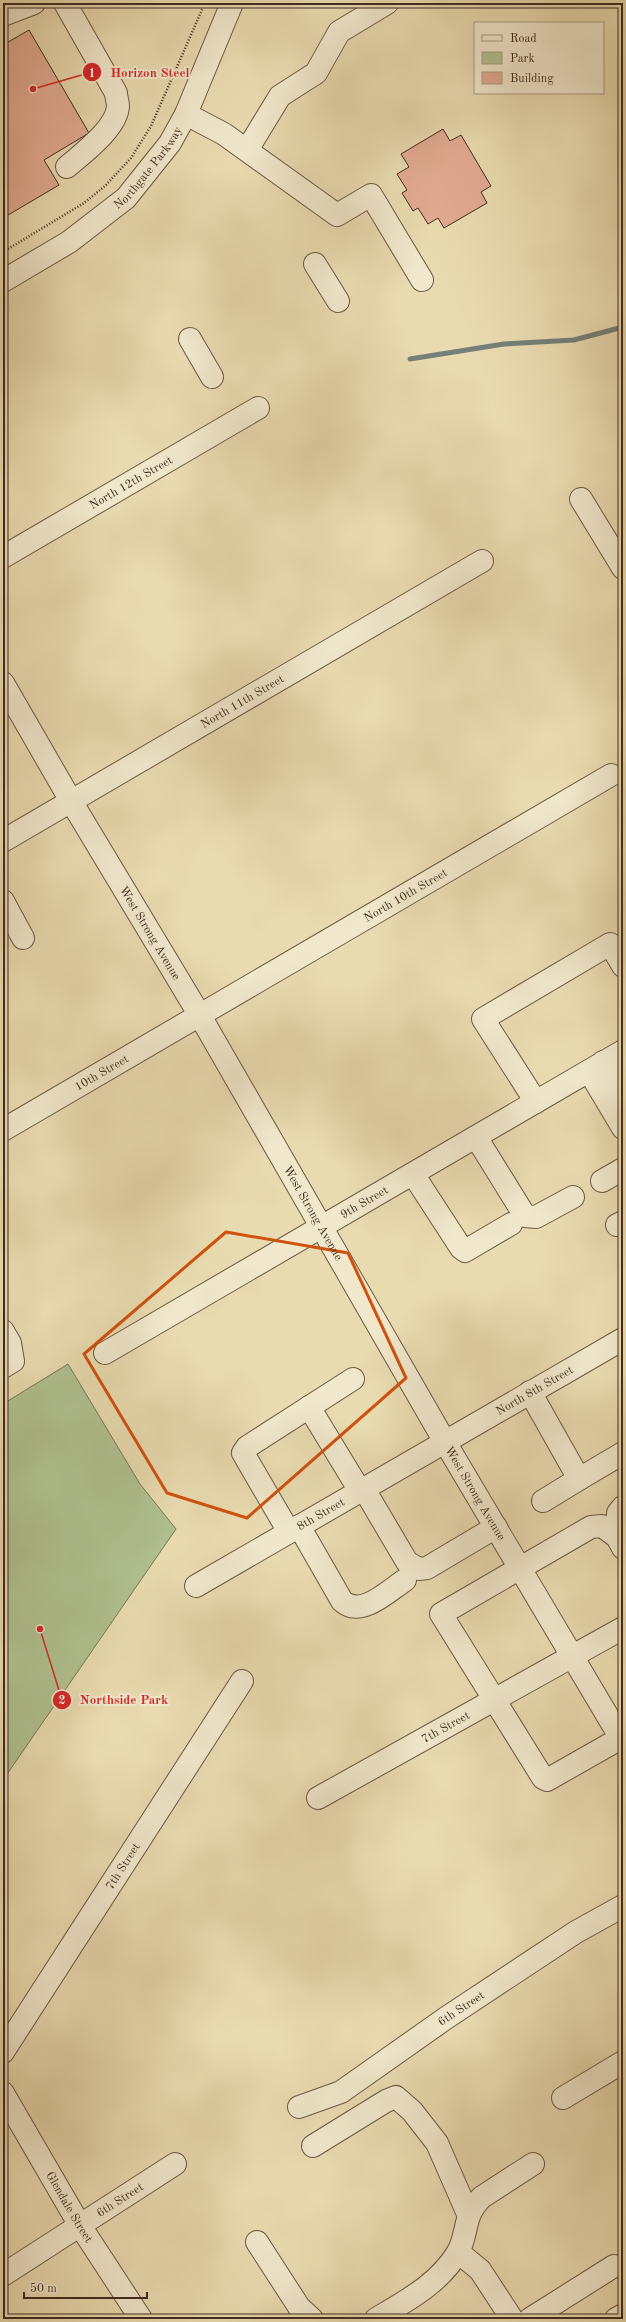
<svg xmlns="http://www.w3.org/2000/svg" width="626" height="2322" font-family="'Old Standard TT',serif">
	<style>
		.green { fill: #b0c190; stroke: #787657 }
		.lines { fill: none; stroke-linecap: round; stroke-linejoin: round }
		.stream { stroke: #758178; stroke-width: 5 }
		.building { fill: #e2ab92; stroke: #3f2c1e }
		.minor-casing { stroke: #6a5842; stroke-width: 24 }
		.path { stroke: #3f2c1e; stroke-width: 2.5; stroke-dasharray: 1 2; stroke-linecap: butt }
		.minor { stroke: #f1e8cc; stroke-width: 22 }
		.marked { fill: none; stroke: #cf520f; stroke-width: 3; stroke-linejoin: round }
		.labels { text-anchor: middle; stroke-width: 4; stroke-linejoin: round; paint-order: stroke }
		.street-label { font-size: 12px; fill: #3f2c1e; stroke: #f1e8cc }
		.leader { fill: none; stroke: #d62828; stroke-width: 1.5 }
		.callout-dot { fill: #d62828; stroke: #f1e8cc; stroke-width: 1.5 }
		.mark-label { font-size: 12px; text-anchor: middle; font-weight: bold; fill: #fff }
		.callout-label { font-size: 13px; text-anchor: middle; font-weight: bold; fill: #d62828; stroke: #f1e8cc; stroke-width: 4; stroke-linejoin: round; paint-order: stroke }
	</style>
	<rect width="100%" height="100%" fill="#e9dbb0"/>
	<filter id="stains"><feTurbulence type="fractalNoise" baseFrequency=".005" numOctaves="4"/><feColorMatrix values="0 0 0 0 .2 0 0 0 0 .09 0 0 0 0 .02 0 0 0 .5 -.17"/></filter>
	<radialGradient id="worn" r=".72"><stop offset=".6" stop-color="#630" stop-opacity="0"/><stop offset="1" stop-color="#630" stop-opacity=".3"/></radialGradient>
	<!-- green -->
	<path class="green" d="M68 1364 140 1484 176 1529 3 1780V1404Z"/>
	<g class="lines">
		<!-- stream -->
		<path class="stream" d="M410 359 504 344 574 340 623 327"/>
	</g>
	<!-- building -->
	<path class="building" d="M29 30 89 133 44 160 59 185 3 218V45Z
		M443 129 450 141 461 135 491 186 481 192 487 203 444 228 438 218 428 224 418 208 413 211 402 193 407 190 397 174 409 167 401 154Z"/>
	<g class="lines">
		<defs>
			<g id="minor">
				<path d="M65 3 116 93C116 97 118 102 118 106 117 128 83 153 67 167"/>
				<path d="M3 15 34 3"/>
				<path d="M186 114 224 134 337 215 371 195 422 280"/>
				<path d="M247 150 280 96 316 73 339 32 387 3"/>
				<path d="M315 264 338 301"/>
				<path id="s1" d="M3 281 69 242 126 198 170 143 186 114 232 3"/>
				<path d="M190 339 212 377"/>
				<path d="M581 499 623 568"/>
				<path id="s2" d="M3 557 258 408"/>
				<path id="s3" d="M3 683 71 801 199 1014 445 1442 623 1742"/>
				<path id="s4" d="M3 841 482 561"/>
				<path d="M3 901 23 938"/>
				<path d="M603 1062 623 1095"/>
				<path d="M589 1071 623 1128"/>
				<path d="M536 1102 483 1019 610 944 623 966"/>
				<path id="s5" d="M3 1130 611 775"/>
				<path d="M476 1137 525 1216 536 1217 573 1197"/>
				<path d="M413 1174 461 1248 465 1251 511 1224"/>
				<path d="M602 1181 623 1169"/>
				<path d="M617 1225 623 1222"/>
				<path d="M3 1331 10 1343 13 1361 3 1367"/>
				<path id="s6" d="M105 1353 623 1051"/>
				<path d="M530 1392 579 1479 543 1501"/>
				<path d="M309 1407 360 1491"/>
				<path d="M579 1479 623 1453"/>
				<path d="M364 1489 407 1562 419 1569 427 1568 496 1527"/>
				<path d="M299 1526 342 1601C361 1618 387 1592 405 1580"/>
				<path d="M289 1532 243 1453 247 1447 353 1379"/>
				<path d="M617 1537 618 1513 623 1507"/>
				<path id="s7" d="M196 1586 623 1339"/>
				<path d="M621 1738 547 1780 543 1778 441 1614 591 1527 602 1526 617 1537 623 1548"/>
				<path id="s8" d="M318 1798 623 1628"/>
				<path id="s9" d="M3 2052 242 1681"/>
				<path id="s10" d="M3 2093 79 2224 141 2319"/>
				<path d="M563 2098 623 2062"/>
				<path id="s11" d="M299 2107 341 2092 446 2018 576 1932 623 1906"/>
				<path d="M313 2146 386 2101 396 2097 412 2111 437 2143 468 2214"/>
				<path d="M257 2242 299 2307 312 2319"/>
				<path d="M458 2252 480 2270 512 2319"/>
				<path id="s12" d="M3 2275 175 2164"/>
				<path d="M376 2319C406 2301 439 2284 458 2252 469 2232 462 2216 482 2197L533 2164"/>
				<path d="M530 2319 614 2266"/>
				<path d="M616 2319 623 2315"/>
			</g>
		</defs>
		<!-- minor casing -->
		<use href="#minor" class="minor-casing"/>
		<!-- path -->
		<path class="path" d="M3 252 84 203 105 186 131 158 151 126 205 3"/>
		<!-- minor -->
		<use href="#minor" class="minor"/>
	</g>
	<!-- marked area -->
	<path class="marked" d="M226 1232 348 1253 406 1378 247 1518 167 1493 84 1354Z"/>
	<g class="labels">
		<!-- street labels -->
		<g class="street-label">
			<text dy="4" stroke="none"><textPath href="#s1" startOffset="186">Northgate Parkway</textPath></text>
			<text dy="4" stroke="none"><textPath href="#s2" startOffset="148">North 12th Street</textPath></text>
			<text dy="4" stroke="none"><textPath href="#s4" startOffset="277">North 11th Street</textPath></text>
			<text dy="4" stroke="none"><textPath href="#s5" startOffset="466">North 10th Street</textPath></text>
			<text dy="4" stroke="none"><textPath href="#s3" startOffset="290">West Strong Avenue</textPath></text>
			<text dy="4" stroke="none"><textPath href="#s5" startOffset="114">10th Street</textPath></text>
			<text dy="4" stroke="none"><textPath href="#s6" startOffset="300">9th Street</textPath></text>
			<text dy="4" stroke="none"><textPath href="#s3" startOffset="614">West Strong Avenue</textPath></text>
			<text dy="4" stroke="none"><textPath href="#s7" startOffset="391">North 8th Street</textPath></text>
			<text dy="4" stroke="none"><textPath href="#s3" startOffset="938">West Strong Avenue</textPath></text>
			<text dy="4" stroke="none"><textPath href="#s7" startOffset="144">8th Street</textPath></text>
			<text dy="4" stroke="none"><textPath href="#s8" startOffset="146">7th Street</textPath></text>
			<text dy="4" stroke="none"><textPath href="#s9" startOffset="221">7th Street</textPath></text>
			<text dy="4" stroke="none"><textPath href="#s11" startOffset="191">6th Street</textPath></text>
			<text dy="4" stroke="none"><textPath href="#s12" startOffset="139">6th Street</textPath></text>
			<text dy="4" stroke="none"><textPath href="#s10" startOffset="132">Glendale Street</textPath></text>
		</g>
	</g>
	<!-- callouts -->
	<path class="leader" d="M33 89L92 72M40 1629L62 1700"/>
	<g class="callout-dot">
		<circle cx="33" cy="89" r="4"/>
		<circle cx="40" cy="1629" r="4"/>
		<circle cx="92" cy="72" r="10"/>
		<circle cx="62" cy="1700" r="10"/>
	</g>
	<g class="mark-label">
		<text x="92" y="77">1</text>
		<text x="62" y="1704">2</text>
	</g>
	<g class="callout-label">
		<text x="150" y="77">Horizon Steel</text>
		<text x="124" y="1704">Northside Park</text>
	</g>
	<!-- margin -->
	<rect width="626" height="2322" fill="none" stroke="#e9dbb0" stroke-width="16"/>
	<rect x="4" y="4" width="618" height="2314" fill="none" stroke="#3f2c1e" stroke-width="2"/>
	<rect x="8" y="8" width="610" height="2306" fill="none" stroke="#3f2c1e"/>
	<!-- legend -->
	<rect x="474" y="22" width="130" height="72" fill="#f1e8cc" stroke="#aa9d86"/>
	<rect x="482" y="35" width="20" height="6" fill="#f1e8cc" stroke="#aa9d86"/>
	<text x="510" y="42" font-size="12" fill="#3f2c1e">Road</text>
	<rect x="482" y="52" width="20" height="12" fill="#b0c190" stroke="#aa9d86"/>
	<text x="510" y="62" font-size="12" fill="#3f2c1e">Park</text>
	<rect x="482" y="72" width="20" height="12" fill="#e2ab92" stroke="#aa9d86"/>
	<text x="510" y="82" font-size="12" fill="#3f2c1e">Building</text>
	<!-- scale -->
	<path d="M24 2292v6h123v-6" fill="none" stroke="#3f2c1e" stroke-width="2"/>
	<text x="30" y="2292" font-size="12" fill="#3f2c1e" stroke="#f1e8cc" stroke-width="3" paint-order="stroke">50 m</text>
	<rect width="100%" height="100%" filter="url(#stains)"/>
	<rect width="100%" height="100%" fill="url(#worn)"/>
</svg>
